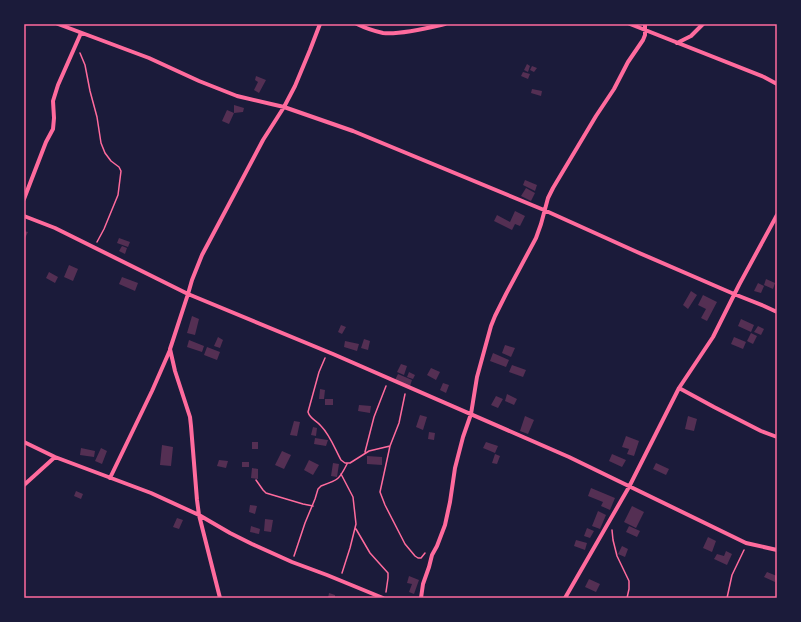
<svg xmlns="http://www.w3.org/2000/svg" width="801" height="622" font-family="Ubuntu,sans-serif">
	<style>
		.building { fill: #542f53 }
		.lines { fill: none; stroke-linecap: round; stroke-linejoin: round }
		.path { stroke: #ff6b9d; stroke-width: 1.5 }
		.minor { stroke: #ff6b9d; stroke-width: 4 }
		.neatline { fill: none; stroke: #ff6b9d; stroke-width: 1.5 }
	</style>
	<rect width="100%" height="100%" fill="#1b1b3a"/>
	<!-- building -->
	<path class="building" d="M527 64 530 66 528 72 524 70Z
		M532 66 537 68 534 72 530 70Z
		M523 72 530 74 528 79 521 76Z
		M256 76 266 80 259 93 254 90 258 82 255 80Z
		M532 89 542 91 541 96 531 93Z
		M234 105 244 108 243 112 234 113Z
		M227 110 234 113 229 124 222 121Z
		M525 180 537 185 535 191 523 185Z
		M526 188 535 193 531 201 521 196Z
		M515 211 525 216 520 226 515 224 512 230 494 221 497 215 510 222Z
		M24 231 28 232 25 238 24 237Z
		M119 238 130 242 128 247 117 243Z
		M122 246 127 248 125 254 119 251Z
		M69 265 78 269 73 281 64 277Z
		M49 272 58 277 55 283 46 278Z
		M122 277 138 283 135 291 119 284Z
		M766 279 775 283 773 289 764 285Z
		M758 283 764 286 761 293 754 291Z
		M691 291 697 295 688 309 683 305Z
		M703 295 717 302 707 321 701 318 706 309 698 305Z
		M192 316 199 319 195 335 187 333Z
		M741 319 754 325 751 332 738 326Z
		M341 325 346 327 342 334 338 332Z
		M758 326 764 329 761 335 754 332Z
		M751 333 757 336 753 344 747 341Z
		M218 337 223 340 220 348 214 346Z
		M734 337 746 342 743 349 731 344Z
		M364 339 370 341 368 350 361 348Z
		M189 340 204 346 202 352 187 347Z
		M345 341 359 344 357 351 344 347Z
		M505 345 515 348 511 357 502 353Z
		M207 347 220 352 217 360 204 355Z
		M493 353 509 360 506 367 490 361Z
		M401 364 407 366 404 375 397 372Z
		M512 365 526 370 523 377 509 372Z
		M431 368 440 372 436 380 427 375Z
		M409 372 415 375 413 379 407 377Z
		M398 374 412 380 410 386 395 380Z
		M443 383 449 385 446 393 440 390Z
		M320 389 325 390 324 399H319Z
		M507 394 517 399 514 405 505 401Z
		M496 396 503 399 498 408 491 405Z
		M325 399H333V405H325Z
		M359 405 371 406 370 413 358 411Z
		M420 415 427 417 423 430 416 427Z
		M525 416 534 420 528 434 520 431Z
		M688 416 697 419 694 431 685 429Z
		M294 421 300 422 297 436 290 435Z
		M313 427 317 428 316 436 311 435Z
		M429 432 435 433 434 440 428 439Z
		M626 436 639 441 634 456 627 454 629 449 622 447Z
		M315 438 328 440 326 446 314 444Z
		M252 442H258V449H252Z
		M486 442 498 446 495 453 483 448Z
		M162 445 173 447 171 466 160 465Z
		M81 448 95 451 94 457 80 455Z
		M101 448 107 451 102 464 95 461Z
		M282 451 291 455 284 469 275 465Z
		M495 454 500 456 497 464 492 463Z
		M612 454 626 460 622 467 609 461Z
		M367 456 382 457V465L367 464Z
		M219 460 228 461 226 468 217 466Z
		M309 460 319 465 313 475 304 470Z
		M242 462H249V467H242Z
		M333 463 339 464 337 477 331 476Z
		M656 463 669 469 666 475 653 469Z
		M252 468 258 469V479L251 478Z
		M591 488 615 498 610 510 601 506 603 502 588 496Z
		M76 491 83 494 81 499 74 496Z
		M250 505 257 506 255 514 249 512Z
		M632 506 644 512 636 528 624 522Z
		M598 511 606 515 600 529 592 526Z
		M177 518 183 520 179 529 173 527Z
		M265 519 273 520 271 532 264 531Z
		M251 526 260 529 259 534 250 532Z
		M629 526 640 531 637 537 626 532Z
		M587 528 594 531 590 538 584 536Z
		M708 537 716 541 712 552 703 548Z
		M576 540 587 543 585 550 574 546Z
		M622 546 628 549 625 557 618 554Z
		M726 551 732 554 727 565 714 559 717 554 724 556Z
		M767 572 777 576 775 582 764 577Z
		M409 576 419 580 414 594 409 592 412 584 407 583Z
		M589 579 600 584 596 592 585 587Z
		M329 593 335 595V598H328Z"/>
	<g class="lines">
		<!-- path -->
		<path class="path" d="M80 53 85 65 90 91 97 117 101 143 105 153 111 161 119 167 121 171 118 195 104 229 97 242
			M325 358 319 372 308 412C310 419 317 421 321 426 330 435 335 449 341 460L345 463H350L369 451 390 446
			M405 394 399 423 390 446 380 492 385 505 405 544 415 556 418 558H421L425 553
			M365 452 374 417 386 386
			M341 474 353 497 356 524 350 548 342 573
			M256 480 263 490 266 493 303 504 313 506
			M356 529 370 553 388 573V578L386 592
			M612 530 613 540 617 556 629 581V589L627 598
			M294 556 305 523 315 499 318 489 321 486C338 480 339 480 347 464
			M727 598 732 575 744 550"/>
		<!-- minor -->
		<path class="minor" d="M58 24 149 58 199 81 237 96 284 107 353 131 544 210 637 252 734 294 764 306 777 312
			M357 24C365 28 374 31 383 33 400 35 428 28 445 24
			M630 24 764 77 777 84
			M677 43 691 36 703 24
			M24 199 46 142 53 129 54 118 53 101 58 85 81 33
			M24 216 55 228 188 294 333 354 569 457 746 543 777 550
			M679 388 714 407 761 431 777 437
			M24 442 55 457 151 493 199 515 230 533 252 544 292 562 327 575 383 598
			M110 478 152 391 170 350
			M24 485 55 457
			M220 598 199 515 197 500 191 426 190 417 175 371 170 349 172 343 188 294 192 280 202 255 263 140 284 107 295 86 310 50 320 24
			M421 598 423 584 429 567 432 555 437 546 445 525 450 502 455 468 463 437 471 414 477 377 491 326 495 316 506 294 536 238 541 224 548 198 553 188 596 116 614 89 628 62 643 40 645 35V24
			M565 598 629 487 679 388 713 337 739 285 777 215"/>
	</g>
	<!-- border -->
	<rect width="801" height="622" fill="none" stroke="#1b1b3a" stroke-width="50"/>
	<rect x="25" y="25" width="751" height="572" class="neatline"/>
</svg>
